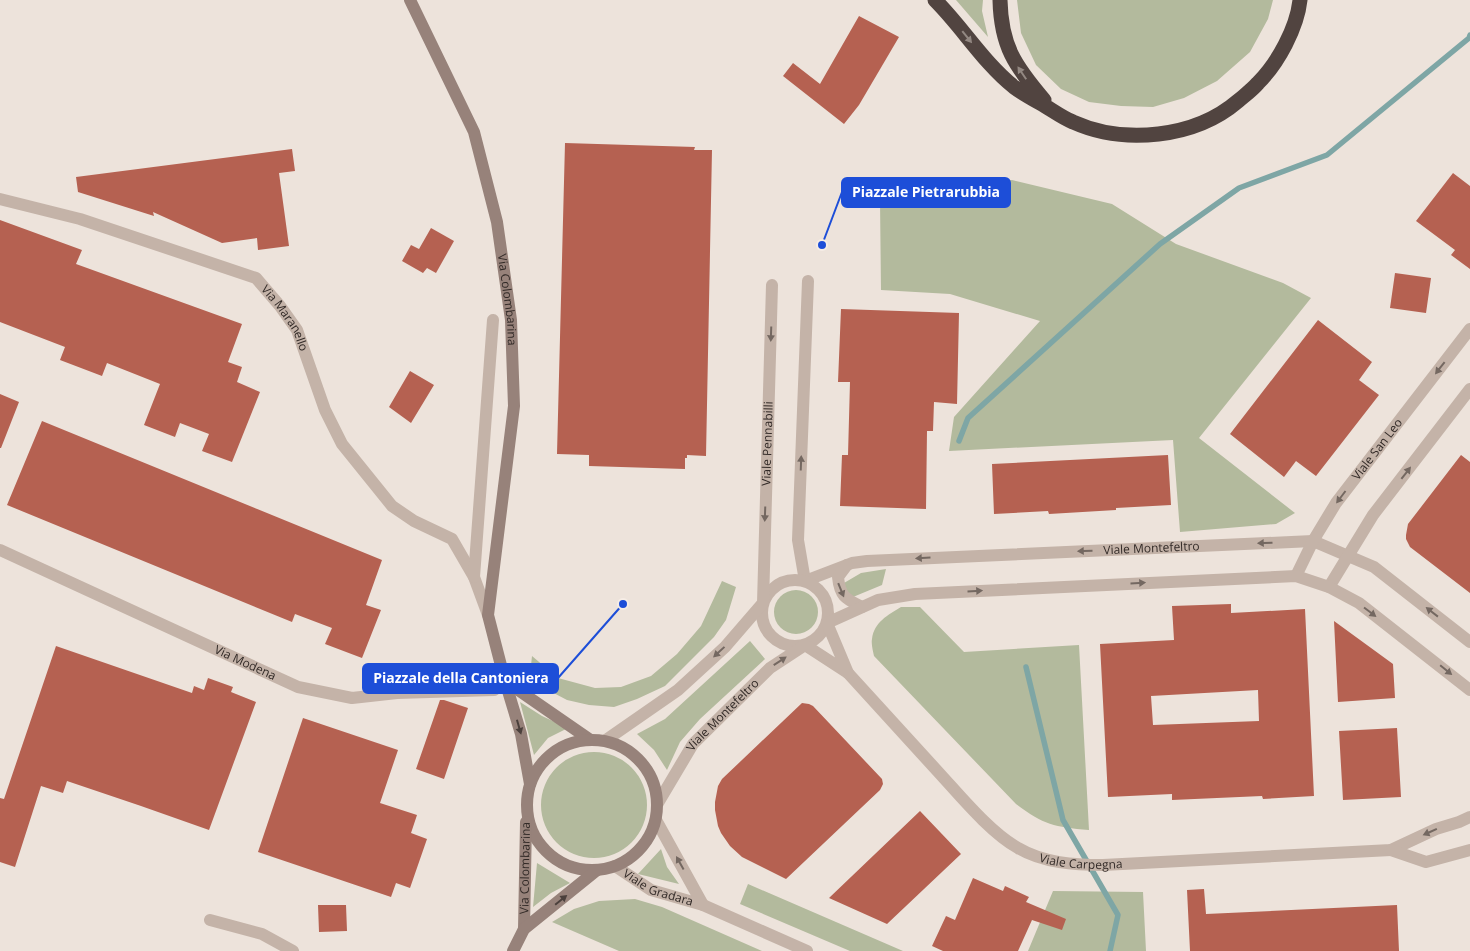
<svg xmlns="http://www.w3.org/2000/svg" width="1470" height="951" font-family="'Open Sans',sans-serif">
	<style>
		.green { fill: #b3ba9d }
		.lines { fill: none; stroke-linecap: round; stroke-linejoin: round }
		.stream { stroke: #7ea6a5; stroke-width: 5.5 }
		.building { fill: #b56151; fill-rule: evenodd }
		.street { stroke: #c4b3a8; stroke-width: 12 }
		.secondary { stroke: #97827a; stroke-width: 12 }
		.highway { stroke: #514440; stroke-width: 15 }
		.oneway { fill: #938882 }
		.oneway2 { fill: #746861 }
		.oneway3 { fill: #4b403c }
		.labels { text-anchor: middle; stroke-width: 4; stroke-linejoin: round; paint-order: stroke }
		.street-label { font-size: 12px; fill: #322a27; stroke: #f6ede6 }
		.leader { fill: none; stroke: #1d4ed8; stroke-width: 2 }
		.callout-dot { fill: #1d4ed8; stroke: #f6ede6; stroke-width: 2 }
		.callout { fill: #1d4ed8; stroke: #1d4ed8; stroke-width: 2 }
		.callout-label { font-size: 14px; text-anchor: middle; font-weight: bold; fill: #fff }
	</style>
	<rect width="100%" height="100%" fill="#ede3db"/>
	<!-- green -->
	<path class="green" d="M956 0H983L982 11 988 37Z
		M1017 0H1273L1268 19 1250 52 1217 81 1184 98 1153 107 1121 106 1089 102 1061 89 1036 65 1021 33Z
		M1012 180 1112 204 1176 244 1283 283 1311 298 1199 438 1295 513 1276 524 1180 532 1173 440 949 451 954 417 1040 321 950 294 881 290 880 200Z
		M886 569 882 585 853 597 845 591 844 583 861 573Z
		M722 581 736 587 726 620 714 637 665 686 637 699 614 707 589 705 567 700 548 690 530 675 532 656 558 678 595 688 621 687 651 676 677 654 701 626Z
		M774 612a22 22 0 1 1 44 0a22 22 0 1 1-44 0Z
		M901 607H920L964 652 1079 645 1089 830C1054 827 1044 825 1016 804L874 656C873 651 871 644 872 639 874 622 888 615 901 607Z
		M750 641 765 659 700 719 680 742 667 770 654 750 637 734 665 719Z
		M520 702 542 716 568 728 548 738 534 755Z
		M541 805a53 53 0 1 1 106 0a53 53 0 1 1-106 0Z
		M661 849 667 867 679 884 638 874Z
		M537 863 570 883 551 893 533 907Z
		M748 884 903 951H850L740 904Z
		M1053 891 1143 892 1146 951H1028Z
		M635 899 662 907 762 951H619L552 922 574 909 599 901Z"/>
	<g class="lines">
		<!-- stream -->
		<path class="stream" d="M959 441 968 418 1160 244 1239 188 1327 155 1469 38 1470 35
			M1026 667 1063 820 1118 915 1110 951"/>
	</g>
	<!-- building -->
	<path class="building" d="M859 16 899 37 859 105 844 124 783 76 793 63 820 84Z
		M565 143 695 147 694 150H712L706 456 687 455V458H685V469L589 466V455L557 454Z
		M292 149 295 171 279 173 289 246 258 250 257 238 222 243 153 212 154 216 78 192 76 177Z
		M1453 173 1470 186V269L1451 255 1455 250 1416 221Z
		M0 220 82 250 76 264 242 324 228 362 242 367 237 382 260 392 232 462 202 451 209 434 180 423 175 437 144 425 160 384 107 363 102 376 60 360 65 347 0 322Z
		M431 228 454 241 436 273 427 268 423 273 402 261 411 245 419 249Z
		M1395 273 1431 278 1426 313 1390 308Z
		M841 309 959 313 957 404 934 402 933 431H927L926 509 840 506 842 455H848L850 382H838Z
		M1318 320 1372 362 1359 380 1379 395 1316 476 1296 461 1284 477 1230 434Z
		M410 371 434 385 411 423 389 407Z
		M0 394 19 402 1 448H0Z
		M42 421 382 560 366 605 381 610 362 658 325 644 332 628 295 614 292 622 7 505Z
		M1168 455 1171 505 1116 508V510L1049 514 1048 511 994 514 992 464Z
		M1461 455 1470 462V593L1410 547 1406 539V535L1408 524Z
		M1231 604V613L1305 609 1314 796 1263 799 1262 796 1172 800V794L1108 797 1100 644 1174 640 1172 606ZM1258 690 1259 721 1153 725 1151 696Z
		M1334 621 1393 664 1395 698 1338 702Z
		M56 646 192 693 194 686 204 690 208 678 233 687 231 692 256 702 209 830 141 806 67 781 63 793 41 786 15 867 0 862V798L4 799Z
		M440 700H444L468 708 444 779 416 769Z
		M802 703 809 704 813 706 882 779 883 784 880 790 786 879 742 857 730 846 721 833 718 826 715 810V802L718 786 722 779Z
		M303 718 398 750 380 803 417 815 411 833 427 839 410 888 396 883 391 897 258 852Z
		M1397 728 1401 797 1343 800 1339 731Z
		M920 811 961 854 887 924 829 898Z
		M973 878 1003 891 1005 886 1029 897 1026 902 1066 919 1062 930 1032 920 1018 951H943L932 946 946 916 955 920Z
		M1204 889 1206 914 1397 905 1399 951H1190L1187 890Z
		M318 905H346L347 931 319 932Z"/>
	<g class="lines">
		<!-- street -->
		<g class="street">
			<path id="s1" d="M0 199 80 219 256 278 280 306 297 330 325 410 342 444 392 506 414 521 452 539 474 577 488 615"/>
			<path id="s2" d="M808 281 798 540 805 581 852 563 867 561 1313 541 1374 567 1470 642"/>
			<path id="s3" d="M0 550 298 687 352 698 397 693 494 690 505 681"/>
			<path d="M847 565 838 577C840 597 846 599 862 607"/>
			<path id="s4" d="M1296 576 1313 541 1336 503 1470 329"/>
			<path d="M474 577 493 320"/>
			<circle cx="795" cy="613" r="33"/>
			<path d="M1329 587 1373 515 1470 389"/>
			<path id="s5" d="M848 673C879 707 910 741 941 775 962 798 991 833 1018 848 1043 863 1075 865 1103 865L1391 850 1436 829 1459 822 1470 817"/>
			<path id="s6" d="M606 740 678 690 725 647 763 603 772 285"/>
			<path id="s7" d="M658 803 693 744 770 668 805 645 848 673 827 623 878 600 915 594 1296 576 1329 587 1359 603 1470 690"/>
			<path d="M656 820 703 905"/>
			<path d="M1391 850 1426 862 1470 850"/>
			<path id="s8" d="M615 866 651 890 703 905 807 951"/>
			<path d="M210 920 262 934 293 951"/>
		</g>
		<!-- secondary -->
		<g class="secondary">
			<path id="s9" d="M410 0 474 132 497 222 511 320 514 406 488 615 505 681 521 734 530 784"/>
			<path d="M505 681 589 739"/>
			<circle cx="592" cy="805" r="65"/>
			<path id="s10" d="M524 929 526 822"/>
			<path d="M513 951 524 929 597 870"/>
		</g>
		<!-- highway -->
		<path class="highway" d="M935 0C963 28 983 62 1014 87 1022 93 1031 98 1040 103 1051 109 1061 117 1073 122 1124 145 1195 138 1238 101 1245 95 1252 90 1258 83 1278 63 1297 28 1300 0
			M1000 0C1001 46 1015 66 1044 100"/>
	</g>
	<!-- one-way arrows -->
	<defs><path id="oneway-solid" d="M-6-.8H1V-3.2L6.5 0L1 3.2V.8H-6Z" transform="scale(1.25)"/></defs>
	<g class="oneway">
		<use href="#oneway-solid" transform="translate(967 37) rotate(51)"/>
		<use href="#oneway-solid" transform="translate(1022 73) rotate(-124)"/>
	</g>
	<g class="oneway2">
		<use href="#oneway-solid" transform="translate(771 334) rotate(92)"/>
		<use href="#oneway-solid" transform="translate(1440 368) rotate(128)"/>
		<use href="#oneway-solid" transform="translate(801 463) rotate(-88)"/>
		<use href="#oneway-solid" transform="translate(1406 473) rotate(-52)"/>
		<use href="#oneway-solid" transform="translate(1341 497) rotate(127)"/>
		<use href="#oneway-solid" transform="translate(765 514) rotate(92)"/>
		<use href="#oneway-solid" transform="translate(1265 543) rotate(178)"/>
		<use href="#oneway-solid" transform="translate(1085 551) rotate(178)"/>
		<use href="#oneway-solid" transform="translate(923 558) rotate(177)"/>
		<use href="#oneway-solid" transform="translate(1138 583) rotate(-3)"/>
		<use href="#oneway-solid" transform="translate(841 590) rotate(68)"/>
		<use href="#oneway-solid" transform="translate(975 591) rotate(-3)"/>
		<use href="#oneway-solid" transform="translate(1370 612) rotate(37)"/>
		<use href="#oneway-solid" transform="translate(1432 612) rotate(-142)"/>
		<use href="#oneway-solid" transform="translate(719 652) rotate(137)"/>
		<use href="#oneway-solid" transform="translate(780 661) rotate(-33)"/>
		<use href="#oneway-solid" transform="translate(1446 670) rotate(39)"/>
		<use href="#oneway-solid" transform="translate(1430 832) rotate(156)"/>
		<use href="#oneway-solid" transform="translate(680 863) rotate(-119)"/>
	</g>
	<g class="oneway3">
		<use href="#oneway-solid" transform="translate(519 727) rotate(74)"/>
		<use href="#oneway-solid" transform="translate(561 900) rotate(-39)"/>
	</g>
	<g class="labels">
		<!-- street labels -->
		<g class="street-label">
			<text dy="4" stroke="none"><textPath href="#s9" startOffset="318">Via Colombarina</textPath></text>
			<text dy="4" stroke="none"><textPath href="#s1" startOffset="318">Via Maranello</textPath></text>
			<text dy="4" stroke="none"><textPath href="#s6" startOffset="369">Viale Pennabilli</textPath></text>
			<text dy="4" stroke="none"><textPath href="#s4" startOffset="151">Viale San Leo</textPath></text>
			<text dy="4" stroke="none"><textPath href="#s2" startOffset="651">Viale Montefeltro</textPath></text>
			<text dy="4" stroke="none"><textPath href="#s3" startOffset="270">Via Modena</textPath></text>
			<text dy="4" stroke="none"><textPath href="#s7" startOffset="110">Viale Montefeltro</textPath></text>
			<text dy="4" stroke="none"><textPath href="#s5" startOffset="310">Viale Carpegna</textPath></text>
			<text dy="4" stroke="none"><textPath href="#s10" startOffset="61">Via Colombarina</textPath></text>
			<text dy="4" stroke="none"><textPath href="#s8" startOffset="49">Viale Gradara</textPath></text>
		</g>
	</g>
	<!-- callouts -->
	<path class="leader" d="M822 245L842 192M623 604L558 678"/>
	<g class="callout-dot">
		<circle cx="822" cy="245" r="5"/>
		<circle cx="623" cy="604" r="5"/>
	</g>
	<g class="callout">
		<rect x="842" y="178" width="168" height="29" rx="5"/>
		<rect x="363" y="664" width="195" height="29" rx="5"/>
	</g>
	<g class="callout-label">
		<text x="926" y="197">Piazzale Pietrarubbia</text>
		<text x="461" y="683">Piazzale della Cantoniera</text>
	</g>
</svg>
